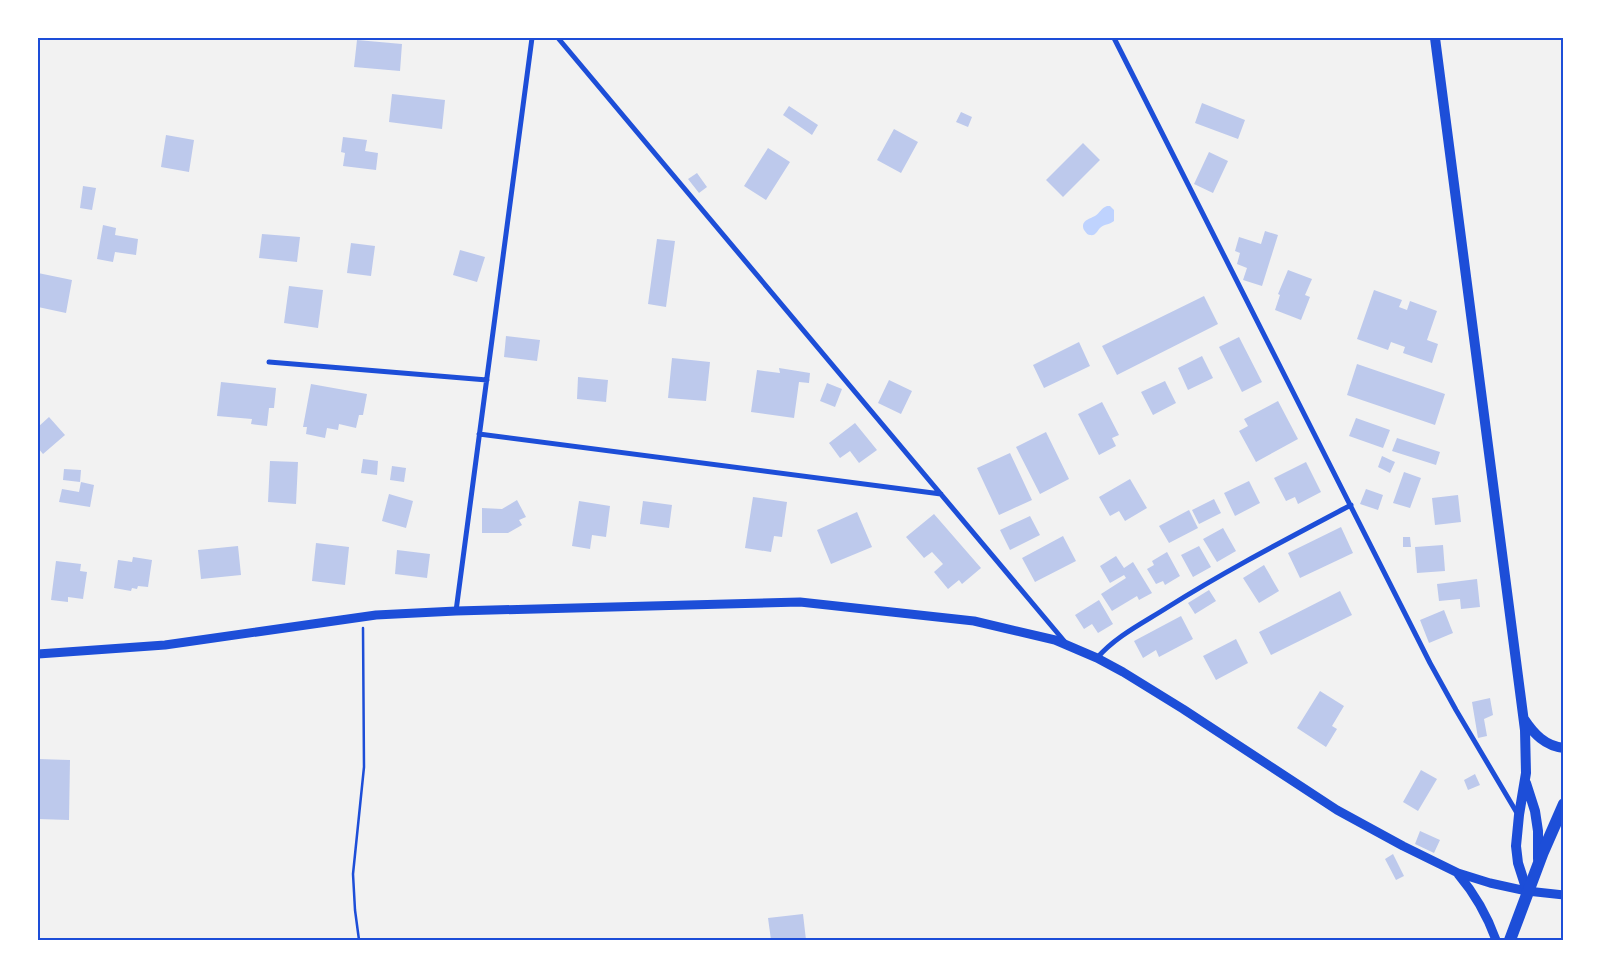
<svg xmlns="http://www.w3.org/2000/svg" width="1601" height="978" font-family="Ubuntu,sans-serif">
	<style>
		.water { fill: #bfd3fe }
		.building { fill: #bdc9ec }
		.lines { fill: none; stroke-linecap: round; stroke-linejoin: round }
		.path { stroke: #1d4ed8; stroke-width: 2.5 }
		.minor { stroke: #1d4ed8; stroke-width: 5 }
		.tertiary { stroke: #1d4ed8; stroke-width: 9 }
		.secondary { stroke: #1d4ed8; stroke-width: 10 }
		.primary { stroke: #1d4ed8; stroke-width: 12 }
		.neatline { fill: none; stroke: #1d4ed8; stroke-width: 2 }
	</style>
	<rect width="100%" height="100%" fill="#f2f2f2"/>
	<!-- water -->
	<path class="water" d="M1107 206H1110L1114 210V221C1109 225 1104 224 1100 228 1097 231 1096 236 1090 235 1087 235 1086 232 1084 230 1080 221 1089 219 1095 216 1100 213 1101 208 1107 206Z"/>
	<!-- building -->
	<path class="building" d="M357 40 402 44 400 71 354 67Z
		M392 94 445 100 442 129 389 122Z
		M1202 103 1245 120 1238 139 1195 123Z
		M789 106 818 125 812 135 783 115Z
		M961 112 972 117 968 127 956 122Z
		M894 129 918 142 901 173 877 160Z
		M166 135 194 140 189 172 161 167Z
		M343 137 367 140 365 151 378 153 376 170 343 166 345 153 341 152Z
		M1083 143 1100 160 1063 197 1046 180Z
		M768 148 790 162 766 200 744 186Z
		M1209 152 1228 161 1213 193 1194 184Z
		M697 173 707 187 699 193 688 179Z
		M83 186 96 188 92 210 80 208Z
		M103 225 116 228 115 235 138 239 136 255 115 252 113 262 97 259Z
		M1265 231 1278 235 1262 286 1243 280 1247 268 1237 264 1240 253 1235 251 1239 237 1261 244Z
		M262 234 300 237 297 262 259 258Z
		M657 239 675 241 666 307 648 304Z
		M351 243 375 246 371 276 347 273Z
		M460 250 485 257 477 282 453 275Z
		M1288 270 1312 279 1305 295 1310 297 1301 320 1275 310 1280 295 1278 294Z
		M38 273 72 280 66 313 38 307Z
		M289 286 323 290 318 328 284 323Z
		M1374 290 1402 300 1399 307 1407 310 1410 301 1437 311 1427 340 1438 344 1432 363 1403 353 1405 347 1391 342 1388 350 1357 339Z
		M1204 296 1218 324 1117 375 1102 346Z
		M506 336 540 340 537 361 504 357Z
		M1239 337 1262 382 1242 392 1219 347Z
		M1079 342 1090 366 1044 388 1033 365Z
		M1202 356 1213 378 1188 390 1178 368Z
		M672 358 710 362 706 401 668 398Z
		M1357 364 1445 394 1435 425 1347 395Z
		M779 368 810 373 809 383 799 382 794 418 751 412 757 370 780 373Z
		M578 377 608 380 606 402 577 399Z
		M889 380 912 391 901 414 878 403Z
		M1165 381 1176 403 1153 415 1141 392Z
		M221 382 276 388 274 408H269L267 426 251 424 252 419 217 416Z
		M827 383 842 389 835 407 820 401Z
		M311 384 367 394 363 415H359L356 428 339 424 338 430 327 428 325 438 306 434 307 427H303Z
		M1278 401 1298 439 1256 462 1239 431 1248 426 1244 419Z
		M1102 402 1119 435 1112 438 1116 446 1099 455 1078 414Z
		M49 417 65 435 43 454 38 448V427Z
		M1356 418 1390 430 1383 448 1349 436Z
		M855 423 877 450 859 463 850 451 840 458 829 443Z
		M1046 432 1069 479 1040 494 1016 447Z
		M1397 438 1440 452 1436 465 1392 451Z
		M1010 453 1032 500 999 515 977 468Z
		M1382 456 1395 462 1390 473 1378 467Z
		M363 459 378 461 377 475 361 473Z
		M270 461 298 462 296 504 268 502Z
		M1306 462 1321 492 1298 504 1295 497 1286 501 1274 478Z
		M392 466 406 468 404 482 390 480Z
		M64 469 81 470 80 482 63 480Z
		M1404 472 1421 478 1410 508 1393 503Z
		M1130 479 1147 508 1125 521 1119 511 1110 516 1099 497Z
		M1249 481 1260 503 1235 516 1224 493Z
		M81 482 94 485 90 507 59 502 62 489 79 492Z
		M1366 489 1383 495 1378 510 1360 504Z
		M389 494 413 501 406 528 382 521Z
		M1458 495 1461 522 1435 525 1432 498Z
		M753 497 787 502 782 537 774 536 771 552 745 548Z
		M1214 499 1221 513 1199 524 1192 510Z
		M517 500 526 517 519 520 522 525 508 533H482V508L502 509Z
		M579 501 610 506 606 537 592 535 590 549 572 546Z
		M643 501 672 505 669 528 640 524Z
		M1189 510 1198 528 1169 543 1159 526Z
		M857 512 872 547 831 564 817 530Z
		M934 514 981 568 962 584 959 580 948 589 934 572 943 564 932 552 924 558 906 537Z
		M1030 516 1040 535 1010 550 1000 530Z
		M1341 527 1353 553 1300 578 1288 553Z
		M1223 528 1236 551 1217 562 1203 539Z
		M1063 536 1076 561 1035 582 1022 558Z
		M1403 537H1410L1411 547H1403Z
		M316 543 349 547 345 585 312 581Z
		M1443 545 1445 571 1417 573 1415 547Z
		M238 546 241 575 201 579 198 550Z
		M1199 546 1211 567 1193 577 1181 555Z
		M397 550 430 554 427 578 395 574Z
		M1167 552 1180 576 1165 585 1163 581 1156 584 1147 569 1154 565 1152 561Z
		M1116 556 1124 568 1133 562 1152 593 1139 600 1137 596 1112 611 1101 594 1126 578 1124 575 1110 583 1100 566Z
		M133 557 152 560 148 587 138 586 137 589 132 588 131 591 114 588 118 560 132 562Z
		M56 561 81 564 80 571 87 572 83 599 68 597V602L51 600Z
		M1264 565 1279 591 1259 603 1243 578Z
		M1477 579 1480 607 1461 609 1460 599 1439 601 1437 584Z
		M1209 590 1216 601 1195 614 1188 603Z
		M1340 591 1352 615 1271 655 1259 632Z
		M1099 600 1113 624 1098 633 1092 624 1084 629 1075 615Z
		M1444 610 1453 633 1429 643 1420 620Z
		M1181 616 1193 639 1159 657 1156 650 1143 658 1134 641Z
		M1236 639 1248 663 1216 680 1203 656Z
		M1320 691 1344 706 1332 726 1337 729 1326 747 1297 728Z
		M1490 698 1493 715 1484 719 1487 736 1478 738 1472 702Z
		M38 759 70 760 69 820 38 819Z
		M1421 770 1437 779 1418 811 1403 802Z
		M1475 774 1480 785 1468 790 1464 780Z
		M1420 831 1440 840 1434 853 1415 844Z
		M1393 854 1404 876 1396 880 1385 859Z
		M803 914 806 940H771L768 918Z"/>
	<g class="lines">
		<!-- path -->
		<path class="path" d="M359 940 355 910 353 874 364 767 363 628"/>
		<!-- minor -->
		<path class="minor" d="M558 38 1065 642
			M1114 38 1430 663 1456 710 1517 813
			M269 362 487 380
			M479 434 941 494
			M456 611 532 38
			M1097 658C1116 636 1143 623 1168 607 1227 570 1289 538 1351 505"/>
		<!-- tertiary -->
		<path class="tertiary" d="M38 654 165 645 376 615 456 611 800 602 974 621 1055 640 1097 658 1123 672 1183 709 1337 810 1403 846 1458 873 1490 883 1527 891 1564 895
			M1458 874C1475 894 1487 915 1496 940"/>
		<!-- secondary -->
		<path class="secondary" d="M1435 38 1525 730 1526 773 1519 815 1516 846 1518 863 1527 891
			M1524 719C1534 734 1545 746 1564 748
			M1526 783 1535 811 1538 831V859"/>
		<!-- primary -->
		<path class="primary" d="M1510 940 1543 852 1564 804"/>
	</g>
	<!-- border -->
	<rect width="1601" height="978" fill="none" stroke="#ffffff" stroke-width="78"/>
	<rect x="39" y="39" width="1523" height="900" class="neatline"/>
</svg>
